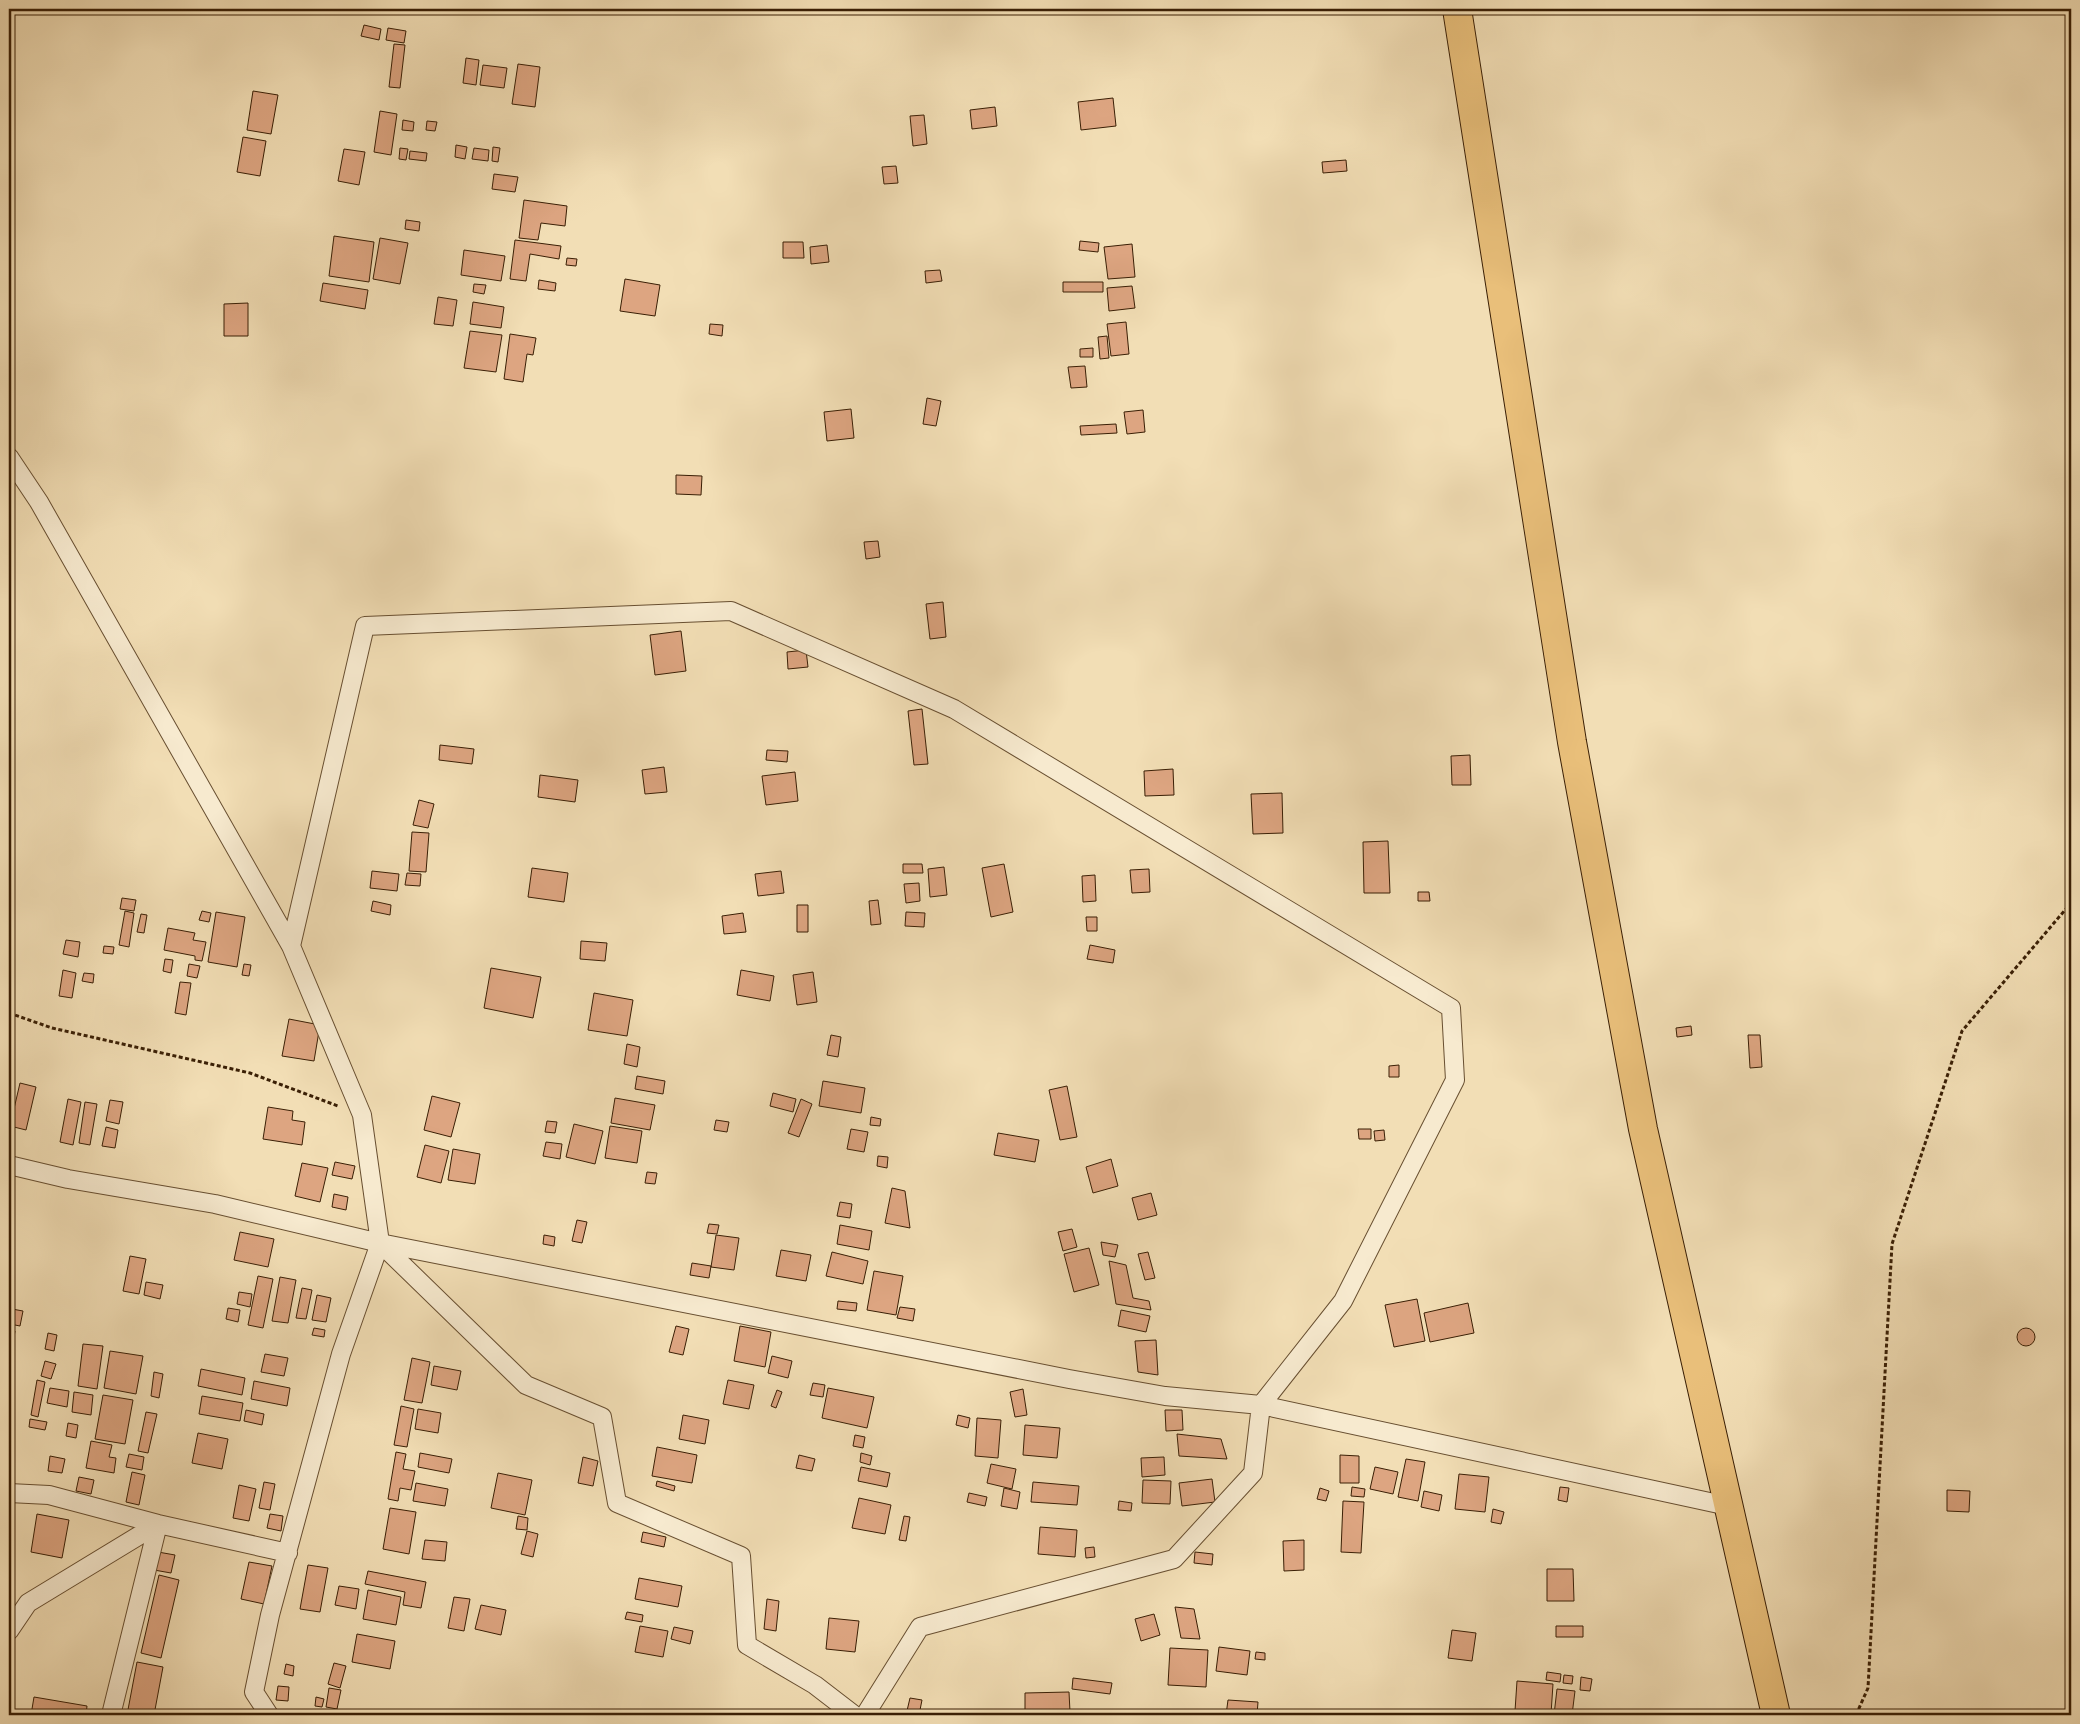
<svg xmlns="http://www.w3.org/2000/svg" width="2080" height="1724" font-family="'Sorts Mill Goudy',serif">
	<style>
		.building { fill: #dda581; stroke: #3a1f05 }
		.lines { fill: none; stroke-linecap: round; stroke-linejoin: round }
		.minor-casing { stroke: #684f31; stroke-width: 20 }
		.primary-casing { stroke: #3a1f05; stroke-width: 30 }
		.path { stroke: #3a1f05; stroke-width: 3; stroke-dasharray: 4 2.5; stroke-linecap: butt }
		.minor { stroke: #f7eacf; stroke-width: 18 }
		.primary { stroke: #e9bf7a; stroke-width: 28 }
	</style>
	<rect width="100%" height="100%" fill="#f2deb5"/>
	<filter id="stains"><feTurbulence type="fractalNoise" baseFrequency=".004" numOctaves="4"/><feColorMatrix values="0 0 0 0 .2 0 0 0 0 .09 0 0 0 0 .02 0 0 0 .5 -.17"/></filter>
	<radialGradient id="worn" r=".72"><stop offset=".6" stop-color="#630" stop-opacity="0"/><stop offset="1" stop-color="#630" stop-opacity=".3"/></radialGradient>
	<!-- building -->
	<path class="building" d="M1254 9H1269V14L1254 13Z
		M364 25 381 29 379 40 361 36Z
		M388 28 406 31 404 43 386 40Z
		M394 44 405 45 400 88 389 87Z
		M466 58 479 60 476 85 463 83Z
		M518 64 540 67 535 107 512 104Z
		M483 65 507 68 504 88 480 85Z
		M253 91 278 95 271 134 247 130Z
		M1113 98 1116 126 1081 130 1078 102Z
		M995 107 997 126 972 129 970 110Z
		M380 111 397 114 391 155 374 152Z
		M924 115 927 144 913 146 910 116Z
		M403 120 414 122 413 131 402 130Z
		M427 121 437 122 435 131 426 130Z
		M243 137 266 141 260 176 237 172Z
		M456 145 467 147 465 159 455 157Z
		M493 147 500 148 498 162 492 161Z
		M400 148 408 149 406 160 399 159Z
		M474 148 489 150 488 161 472 159Z
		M344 149 365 152 359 185 338 181Z
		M410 151 427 153 426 161 409 159Z
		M1346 160 1347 171 1323 173 1322 162Z
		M896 166 898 183 884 184 882 167Z
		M494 174 518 177 515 192 492 189Z
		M524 200 567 206 565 226 541 223 538 240 519 238Z
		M406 220 420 222 419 231 405 229Z
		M334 236 374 242 369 282 329 276Z
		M380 238 408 243 400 284 373 279Z
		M515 240 561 246 559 259 530 254 526 281 510 279Z
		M1080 241 1099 243 1098 252 1079 250Z
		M783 242H803L804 258H783Z
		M1132 244 1135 277 1108 279 1104 247Z
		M827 245 829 262 811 264 810 247Z
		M464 250 505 256 501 281 461 275Z
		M567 258 577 259 576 266 566 265Z
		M940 270 942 281 926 283 925 271Z
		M625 279 660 285 655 316 620 311Z
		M539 280 556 283 555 291 538 289Z
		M1063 282H1103V292H1063Z
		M323 283 368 290 365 309 320 301Z
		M474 284 486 285 484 294 473 292Z
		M1132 286 1135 308 1109 311 1107 288Z
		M438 297 457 300 453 326 434 324Z
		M473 302 504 307 501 328 470 324Z
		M248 303V336H224V304Z
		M1126 322 1129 354 1111 356 1107 324Z
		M710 324 723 325 722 336 709 334Z
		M470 331 502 335 496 372 464 368Z
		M510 334 536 338 533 355 527 354 523 382 504 379Z
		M1107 336 1109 358 1100 359 1098 337Z
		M1093 348V357H1080V349Z
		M1085 366 1087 387 1071 388 1068 367Z
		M927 398 941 401 936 426 923 424Z
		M851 409 854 438 827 441 824 412Z
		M1143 410 1145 432 1127 434 1124 412Z
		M1116 424 1117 433 1081 435 1080 426Z
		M676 475 702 476 701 495 676 494Z
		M878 541 880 557 866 559 864 542Z
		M943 602 946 637 930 639 926 604Z
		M681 631 686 671 655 675 650 635Z
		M806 650 808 667 788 669 787 652Z
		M922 709 928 764 914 765 908 711Z
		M440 745 474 749 472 764 439 760Z
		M767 750 788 751 787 762 766 760Z
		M1470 755 1471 785H1452L1451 756Z
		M664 767 667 792 645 794 642 770Z
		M1173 769 1174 795 1145 796 1144 771Z
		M795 772 798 801 766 805 762 776Z
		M540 775 578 780 575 802 538 797Z
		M1282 793 1283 833 1253 834 1251 794Z
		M419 800 434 804 428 828 413 825Z
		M412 832 429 833 426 872 409 871Z
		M1388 841 1390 893H1364L1363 842Z
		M903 864H922L923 873H903Z
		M1004 864 1013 912 991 917 982 868Z
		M944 867 947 895 930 897 928 869Z
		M532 868 568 873 564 902 528 897Z
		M1149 869 1150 892 1132 893 1130 870Z
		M372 871 399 874 397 891 370 888Z
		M781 871 784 893 758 896 755 874Z
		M407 873 421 874 420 886 405 885Z
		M1095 875 1096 901 1083 902 1082 876Z
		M919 883 920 901 906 903 904 884Z
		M1418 892H1429L1430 901H1418Z
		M122 898 136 900 134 911 120 909Z
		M878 900 881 924 871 925 869 901Z
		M373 901 391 905 390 915 371 911Z
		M797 905H808V932H797Z
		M125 911 134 913 129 947 119 945Z
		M202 911 211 913 209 922 199 920Z
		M216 912 245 917 237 967 208 962Z
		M906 912 925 913 924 927 905 926Z
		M743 913 746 932 724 934 722 916Z
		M141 914 147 915 144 933 137 932Z
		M1086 917H1097V931H1087Z
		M168 928 195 933 193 940 206 942 202 961 195 960V956L164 950Z
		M66 940 80 942 78 957 63 954Z
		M581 941 607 943 605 961 580 959Z
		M1090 945 1115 950 1113 963 1087 959Z
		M104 946 114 947 113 954 103 953Z
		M165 959 173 960 171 973 163 971Z
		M189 964 200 966 197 978 187 976Z
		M244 964 251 965 249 976 242 975Z
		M491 968 541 977 533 1018 484 1008Z
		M63 970 76 973 72 998 59 996Z
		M741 970 774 976 770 1001 737 995Z
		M813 972 817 1002 797 1005 793 975Z
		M84 973 94 974 93 983 82 981Z
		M180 982 191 983 186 1015 175 1013Z
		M594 993 633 1000 627 1036 588 1030Z
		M289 1019 320 1025 314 1061 282 1056Z
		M1691 1026 1692 1035 1677 1037 1676 1028Z
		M831 1035 841 1037 838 1057 827 1055Z
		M1748 1035H1760L1762 1067 1750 1068Z
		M627 1044 640 1047 637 1067 624 1064Z
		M1399 1065V1077H1389V1066Z
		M637 1076 665 1081 663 1094 635 1089Z
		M823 1081 865 1088 861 1113 819 1106Z
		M20 1083 36 1087 26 1130 10 1126Z
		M1067 1086 1077 1137 1060 1140 1049 1090Z
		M773 1093 796 1099 793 1112 770 1106Z
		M432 1096 460 1103 451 1137 424 1130Z
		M615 1098 655 1105 650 1130 611 1123Z
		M68 1099 81 1102 73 1145 60 1142Z
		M801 1099 812 1104 799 1137 788 1133Z
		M110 1100 123 1102 119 1124 106 1121Z
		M85 1102 97 1104 90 1145 79 1143Z
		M268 1107 293 1111 292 1120 305 1122 302 1145 263 1139Z
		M871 1117 881 1119 880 1126 870 1125Z
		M716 1120 729 1122 727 1132 714 1130Z
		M547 1121 557 1122 555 1133 545 1132Z
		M574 1124 603 1131 595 1164 566 1157Z
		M610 1126 642 1131 637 1163 605 1158Z
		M106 1127 118 1130 115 1148 102 1146Z
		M851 1129 868 1132 864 1152 847 1149Z
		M1358 1129H1371V1139H1359Z
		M1384 1130 1385 1140 1375 1141 1374 1131Z
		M998 1133 1039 1140 1035 1162 994 1155Z
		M546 1142 562 1144 560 1159 543 1156Z
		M425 1145 449 1151 441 1183 417 1177Z
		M453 1149 480 1154 475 1184 448 1180Z
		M878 1156 888 1157 887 1168 877 1166Z
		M1111 1159 1118 1186 1093 1193 1086 1167Z
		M335 1162 355 1166 352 1179 332 1175Z
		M302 1163 328 1168 320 1202 295 1196Z
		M647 1172 657 1173 655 1184 645 1183Z
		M892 1188 905 1191 910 1228 885 1223Z
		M1151 1193 1157 1215 1138 1220 1132 1198Z
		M334 1194 348 1197 346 1210 332 1207Z
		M840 1202 852 1204 850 1218 837 1216Z
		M577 1220 587 1222 582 1243 572 1241Z
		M709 1224 719 1225 717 1234 707 1233Z
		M840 1225 872 1231 869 1250 837 1244Z
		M1072 1229 1077 1247 1063 1251 1058 1232Z
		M240 1232 274 1239 268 1267 234 1260Z
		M544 1235 555 1237 554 1246 543 1244Z
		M716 1235 739 1238 734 1270 711 1267Z
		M1101 1242 1118 1245 1115 1257 1103 1255Z
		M1089 1248 1099 1285 1074 1292 1064 1254Z
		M781 1250 811 1255 806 1281 776 1276Z
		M832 1252 868 1261 863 1284 826 1276Z
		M1148 1252 1155 1278 1145 1280 1138 1254Z
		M130 1256 146 1259 139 1294 123 1291Z
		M1109 1261 1126 1265 1133 1298 1149 1301 1151 1310 1116 1304Z
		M692 1263 711 1266 709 1278 690 1275Z
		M874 1271 903 1276 896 1315 867 1310Z
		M258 1276 273 1279 263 1328 248 1325Z
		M280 1277 296 1280 288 1323 272 1321Z
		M146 1282 163 1285 160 1299 144 1295Z
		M302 1288 312 1290 306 1319 296 1318Z
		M239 1292 252 1294 250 1307 237 1304Z
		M317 1295 331 1298 326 1322 312 1320Z
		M1417 1299 1425 1341 1394 1347 1385 1305Z
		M838 1301 857 1303 856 1311 837 1309Z
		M1468 1303 1474 1333 1430 1342 1424 1313Z
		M900 1307 915 1309 913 1321 897 1318Z
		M228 1308 240 1310 238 1322 226 1319Z
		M12 1309 23 1311 20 1326 10 1324Z
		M1121 1310 1150 1316 1146 1332 1118 1326Z
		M676 1326 689 1329 683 1355 669 1352Z
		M740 1326 771 1332 765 1367 734 1361Z
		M314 1328 325 1330 324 1337 312 1335Z
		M2017 1337a9 9 0 1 1 18 0a9 9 0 1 1-18 0Z
		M9 1330 15 1331 9 1366Z
		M48 1333 57 1335 54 1351 45 1349Z
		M1156 1340 1158 1375 1138 1372 1135 1341Z
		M83 1344 103 1346 97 1389 78 1386Z
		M110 1351 143 1356 136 1394 104 1388Z
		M265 1354 288 1358 284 1376 261 1372Z
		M772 1356 792 1361 788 1378 768 1373Z
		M412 1358 430 1362 422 1403 404 1400Z
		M45 1361 56 1364 51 1379 41 1376Z
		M434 1366 461 1371 457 1390 431 1385Z
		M201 1369 245 1378 242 1395 198 1386Z
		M154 1372 163 1374 159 1398 151 1396Z
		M37 1380 45 1382 38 1417 31 1415Z
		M728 1380 754 1385 749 1409 723 1404Z
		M254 1381 290 1388 287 1406 251 1399Z
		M813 1383 825 1385 823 1397 810 1395Z
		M50 1388 69 1391 67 1407 47 1403Z
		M828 1388 874 1397 867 1428 822 1418Z
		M1023 1389 1027 1415 1015 1417 1010 1392Z
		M777 1390 782 1392 776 1408 771 1406Z
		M74 1392 93 1395 91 1415 72 1412Z
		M103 1395 133 1400 125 1444 95 1439Z
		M202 1396 243 1403 240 1421 199 1414Z
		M401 1406 414 1409 407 1447 394 1445Z
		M418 1409 441 1413 438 1433 415 1429Z
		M246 1410 264 1414 262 1425 244 1421Z
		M1165 1410H1182L1183 1430 1166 1431Z
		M146 1412 157 1414 148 1453 138 1451Z
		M683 1415 709 1420 705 1444 679 1439Z
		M958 1415 970 1418 968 1428 956 1425Z
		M977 1418 1001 1420 998 1458 975 1456Z
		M30 1419 47 1422 45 1430 29 1427Z
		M68 1423 78 1425 76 1438 66 1436Z
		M1025 1425 1060 1428 1057 1458 1023 1455Z
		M198 1433 228 1439 222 1469 192 1463Z
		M1177 1434 1221 1439 1227 1459 1179 1456Z
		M855 1435 865 1437 863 1448 853 1446Z
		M91 1441 112 1445 109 1457 116 1458 114 1473 86 1468Z
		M657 1447 697 1455 692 1483 652 1476Z
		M396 1452 406 1454 403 1469 415 1471 411 1490 400 1488 398 1501 388 1499Z
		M420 1453 452 1459 449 1473 418 1467Z
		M861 1453 872 1456 870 1465 860 1462Z
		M129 1454 144 1457 142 1470 126 1467Z
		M799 1455 815 1459 812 1471 796 1468Z
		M1340 1455 1359 1456V1483H1340Z
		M50 1456 65 1459 62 1473 48 1471Z
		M583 1457 598 1461 593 1486 578 1483Z
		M1164 1457 1165 1475 1142 1477 1141 1458Z
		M1406 1459 1425 1462 1418 1501 1398 1497Z
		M991 1464 1016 1469 1012 1489 987 1483Z
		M861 1467 890 1473 887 1487 858 1481Z
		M1375 1467 1398 1472 1393 1494 1370 1489Z
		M132 1472 145 1475 139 1505 126 1502Z
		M498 1473 532 1480 525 1515 491 1508Z
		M1459 1474 1489 1477 1485 1512 1455 1509Z
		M79 1477 94 1480 91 1494 76 1491Z
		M1212 1479 1215 1502 1182 1506 1179 1483Z
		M1143 1480 1171 1481 1170 1504 1142 1503Z
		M657 1481 675 1486 674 1491 656 1486Z
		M264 1482 275 1484 270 1510 259 1508Z
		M1033 1482 1079 1486 1077 1505 1031 1502Z
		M416 1483 448 1489 445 1506 413 1501Z
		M239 1485 256 1489 249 1521 233 1518Z
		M1352 1487 1365 1489 1364 1497 1351 1496Z
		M1560 1487 1569 1488 1567 1502 1558 1500Z
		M1004 1488 1020 1492 1017 1509 1001 1506Z
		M1320 1488 1329 1491 1326 1501 1317 1499Z
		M1947 1490 1970 1491 1969 1512 1947 1511Z
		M1424 1491 1442 1495 1439 1511 1421 1507Z
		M969 1493 987 1497 985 1506 967 1502Z
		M859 1498 891 1505 885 1534 852 1528Z
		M1119 1501 1132 1503 1131 1511 1118 1510Z
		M1343 1501 1364 1502 1361 1553 1341 1552Z
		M390 1508 416 1512 409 1554 383 1549Z
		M1493 1509 1504 1512 1501 1524 1491 1522Z
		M37 1514 69 1520 62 1558 31 1552Z
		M270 1514 283 1516 281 1531 267 1528Z
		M518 1516 528 1518 527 1530 516 1529Z
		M904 1516 910 1517 906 1541 899 1540Z
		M1040 1527 1077 1530 1075 1557 1038 1554Z
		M527 1531 538 1534 533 1557 521 1554Z
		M643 1532 666 1537 664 1547 641 1542Z
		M425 1540 447 1542 445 1561 422 1559Z
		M1304 1540V1570L1284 1571 1283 1541Z
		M1094 1547 1095 1557 1086 1558 1085 1548Z
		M158 1552 175 1555 171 1573 154 1570Z
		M1195 1552 1213 1554 1212 1565 1194 1563Z
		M249 1562 272 1566 264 1604 241 1599Z
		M308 1565 328 1568 320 1612 300 1609Z
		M1547 1569H1573L1574 1601H1547Z
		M368 1571 426 1582 421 1608 403 1605 405 1592 365 1584Z
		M159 1575 179 1580 161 1658 141 1653Z
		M639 1578 682 1586 678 1607 635 1599Z
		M339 1586 359 1589 356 1609 335 1605Z
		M368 1590 401 1597 396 1625 363 1619Z
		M454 1597 470 1599 464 1631 448 1628Z
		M767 1599 779 1601 776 1631 764 1629Z
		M481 1605 506 1610 501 1635 475 1629Z
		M1175 1607 1194 1609 1200 1639 1181 1638Z
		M627 1612 643 1615 642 1622 625 1619Z
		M1154 1614 1160 1635 1141 1641 1135 1619Z
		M829 1618 859 1621 855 1652 826 1649Z
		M640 1626 668 1631 663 1657 635 1652Z
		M1556 1626H1583V1637H1556Z
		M674 1627 693 1631 690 1644 671 1639Z
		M1452 1630 1476 1633 1472 1661 1448 1658Z
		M357 1634 395 1641 390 1669 352 1662Z
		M1219 1647 1250 1651 1247 1675 1216 1671Z
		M1170 1648 1208 1650 1206 1687 1168 1685Z
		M1256 1652 1265 1653V1660L1255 1659Z
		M137 1662 163 1667 154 1715H127Z
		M334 1663 346 1666 340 1688 328 1684Z
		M286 1664 294 1666 293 1676 284 1674Z
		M1547 1672 1561 1674 1560 1682 1546 1680Z
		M1564 1675 1573 1676 1572 1684 1563 1683Z
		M1581 1677 1592 1679 1590 1691 1580 1690Z
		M1073 1678 1112 1683 1110 1694 1072 1689Z
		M1517 1681 1553 1684 1551 1714 1515 1711Z
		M278 1686 289 1687 288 1701 276 1700Z
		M329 1688 341 1690 337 1709 326 1707Z
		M1557 1689 1575 1691 1572 1715H1554Z
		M1069 1692 1070 1712 1025 1713V1693Z
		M34 1697 87 1706 86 1715H31Z
		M316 1697 324 1699 322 1707 315 1706Z
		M910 1698 922 1700 919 1715H906Z
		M1228 1700 1258 1702 1257 1715H1226Z"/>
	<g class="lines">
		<defs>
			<path id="minor" d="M9 457 39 502 291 946 362 1115 380 1243 526 1385 602 1417 617 1503 741 1556 747 1645 815 1685 854 1715
				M291 946 365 626 731 611 954 709 1451 1008 1455 1080 1343 1301 1261 1405 1253 1473 1174 1559 920 1627 865 1715
				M9 1165 68 1179 215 1204 380 1243 1069 1379 1165 1396 1261 1405 1728 1506
				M9 1493 49 1495 158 1524 288 1553
				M9 1631 28 1603 158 1524
				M111 1715 158 1524
				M269 1715 254 1692 270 1615 341 1354 380 1243"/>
			<path id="primary" d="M1457 9 1572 742 1643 1129 1776 1715"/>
		</defs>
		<!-- minor casing -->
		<use href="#minor" class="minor-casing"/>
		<!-- primary casing -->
		<use href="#primary" class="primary-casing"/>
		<!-- path -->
		<path class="path" d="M9 1013 52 1028 250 1073 338 1106
			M1856 1715 1868 1688 1892 1244 1962 1031 2071 903"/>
		<!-- minor -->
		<use href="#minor" class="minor"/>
		<!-- primary -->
		<use href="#primary" class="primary"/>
	</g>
	<!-- margin -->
	<rect width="2080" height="1724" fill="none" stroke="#f2deb5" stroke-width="30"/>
	<rect x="10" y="10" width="2060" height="1704" fill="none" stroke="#3a1f05" stroke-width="2.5"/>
	<rect x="15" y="15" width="2050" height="1694" fill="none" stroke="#3a1f05"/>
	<rect width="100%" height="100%" filter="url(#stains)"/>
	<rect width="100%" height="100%" fill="url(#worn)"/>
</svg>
